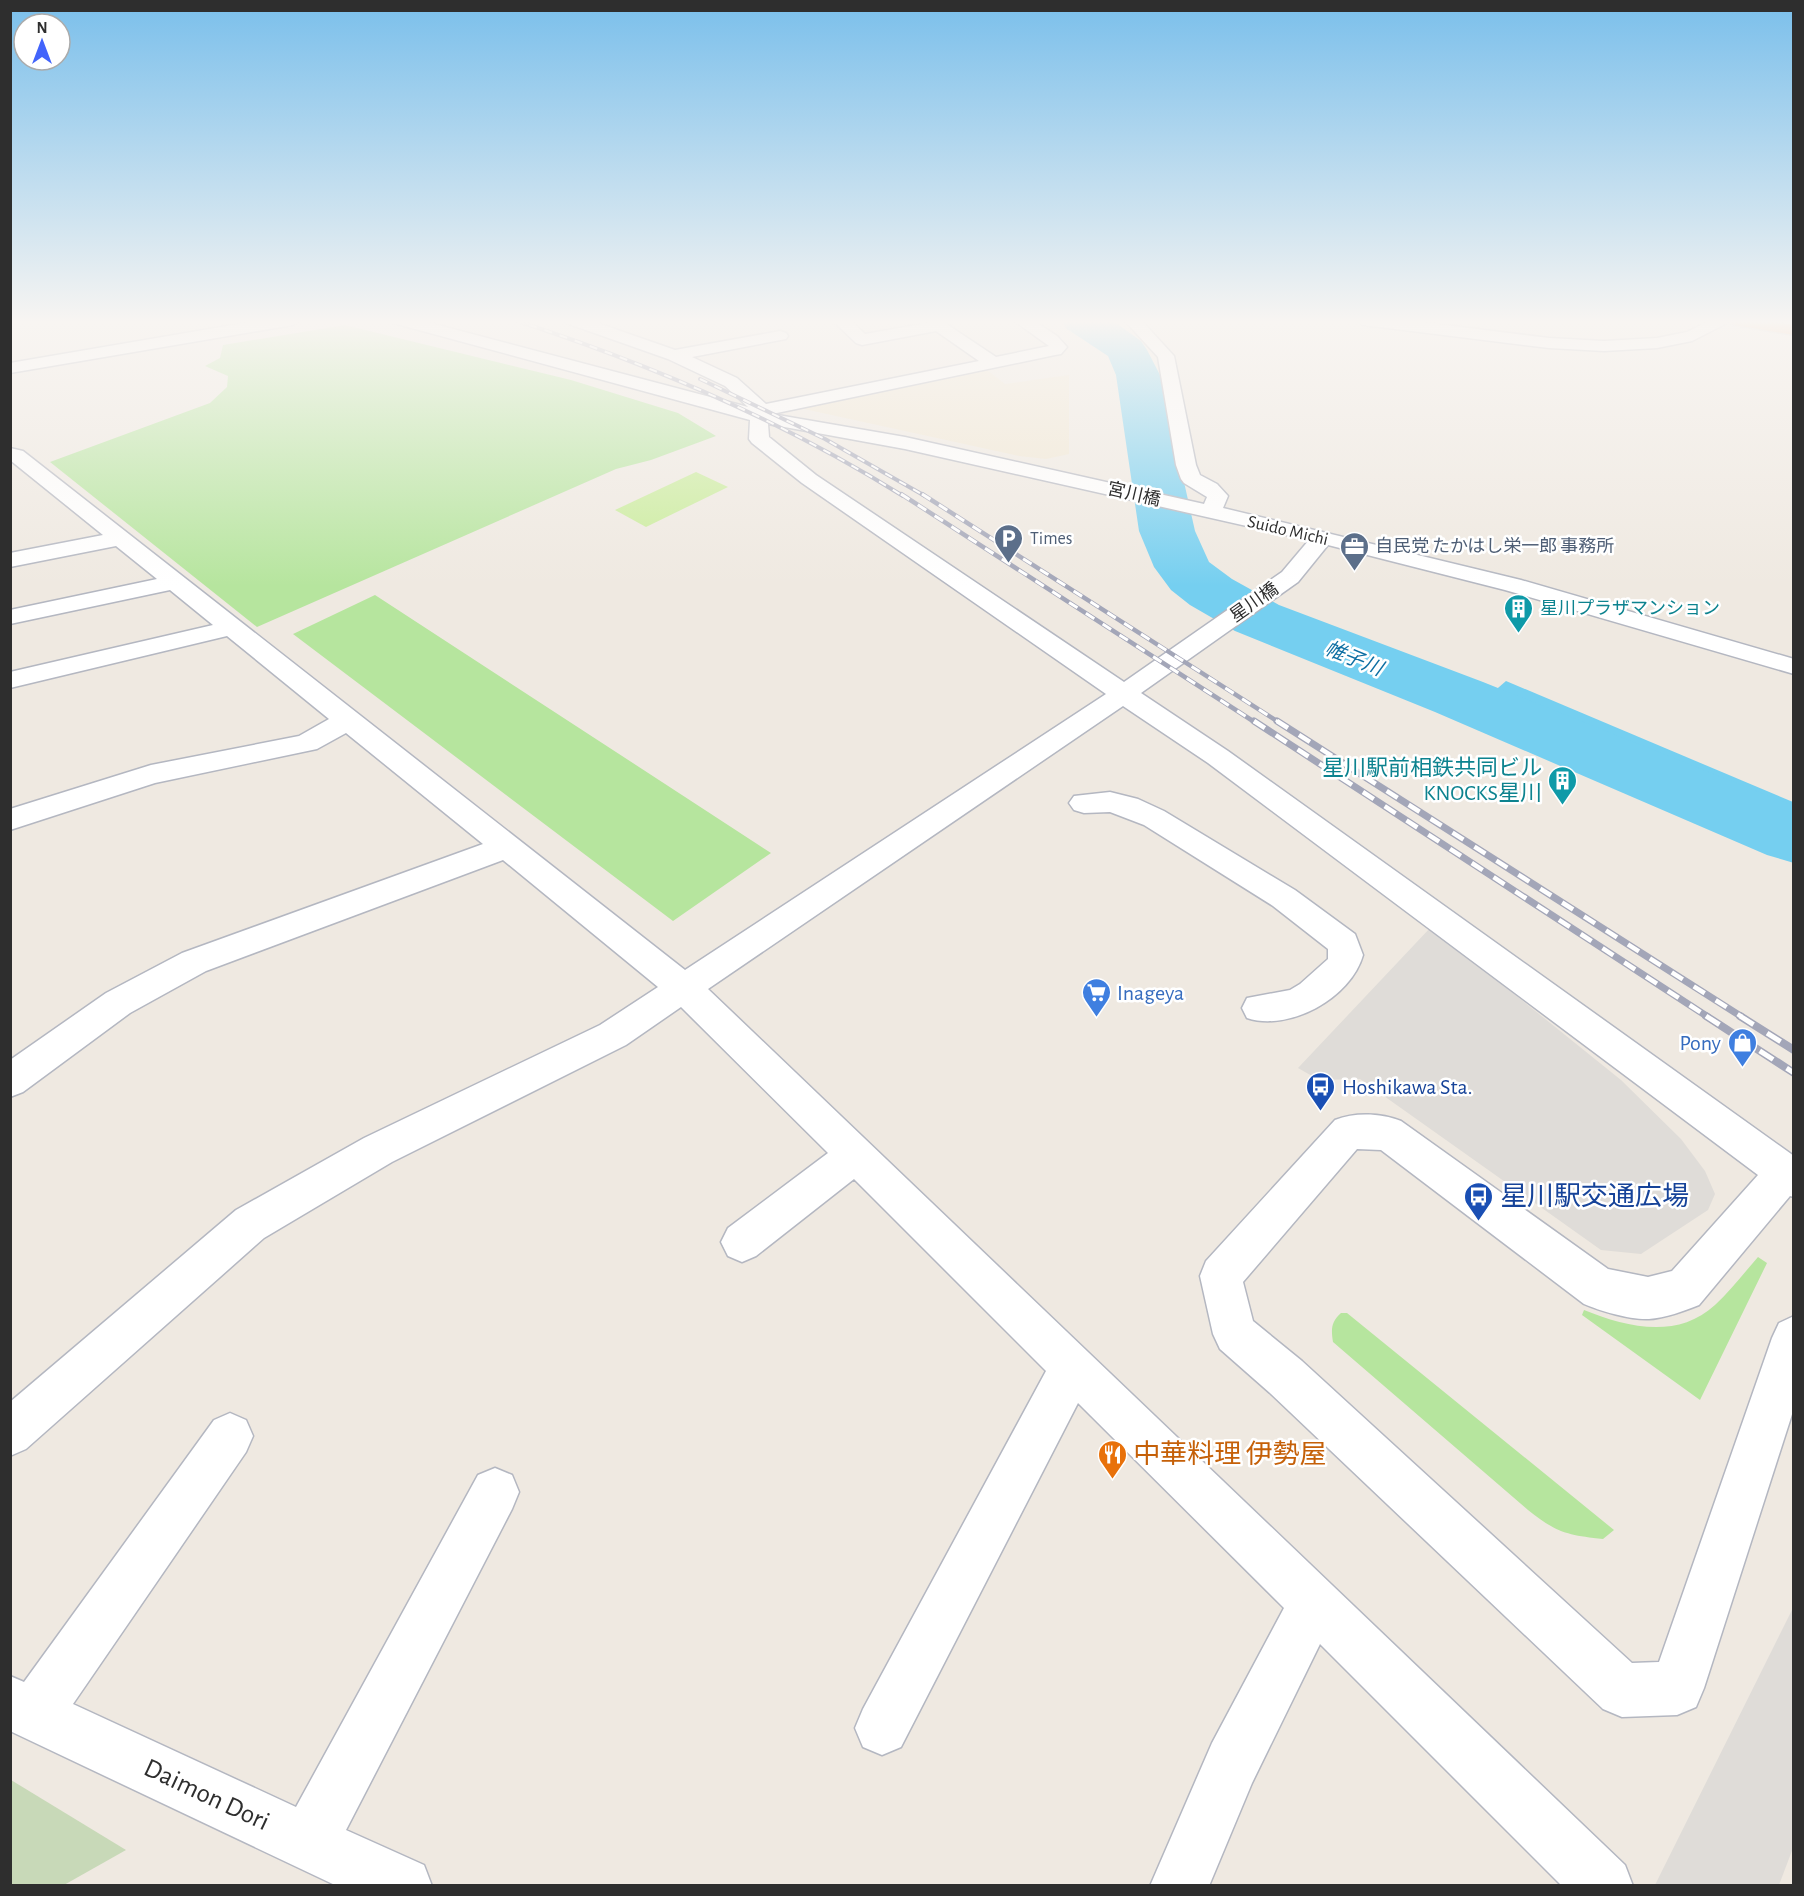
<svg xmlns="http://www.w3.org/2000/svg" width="1804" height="1896" font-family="'Alegreya Sans','Noto Sans JP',sans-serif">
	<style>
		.education { fill: #f0e6d1 }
		.green { fill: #b6e59e }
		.cemetery { fill: #c8d9b8 }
		.pitch { fill: #c9ec9a }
		.plaza { fill: #dfdcd8 }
		.water { fill: #75cff0 }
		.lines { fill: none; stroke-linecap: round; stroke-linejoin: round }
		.river { fill: #75cff0; fill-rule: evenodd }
		.minor-casing { stroke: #b4b7c1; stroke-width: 3 }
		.highway-casing { stroke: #c9c9c9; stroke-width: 3 }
		.minor { fill: #fff; fill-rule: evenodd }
		.highway { fill: #ffa35c; fill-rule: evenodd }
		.rail-far3-casing { stroke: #a3a6b8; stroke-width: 4 }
		.rail-far2-casing { stroke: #a3a6b8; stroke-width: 4.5 }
		.rail-far1-casing { stroke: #a3a6b8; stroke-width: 7 }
		.rail-casing { stroke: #a3a6b8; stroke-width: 8 }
		.rail-far3 { stroke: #fff; stroke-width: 2; stroke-dasharray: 8; stroke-linecap: butt }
		.rail-far2 { stroke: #fff; stroke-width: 3; stroke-dasharray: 10; stroke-linecap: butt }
		.rail-far1 { stroke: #fff; stroke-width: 4.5; stroke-dasharray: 13; stroke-linecap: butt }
		.rail { stroke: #fff; stroke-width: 5; stroke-dasharray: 16; stroke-linecap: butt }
		.labels { text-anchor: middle; stroke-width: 5; stroke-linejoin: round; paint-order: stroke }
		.far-street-label { font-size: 18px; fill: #2e2e2e; stroke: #fff }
		.far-service-label { font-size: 18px; fill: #4e5e75; stroke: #fff; text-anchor: start }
		.far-culture-label { font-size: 18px; fill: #0d838f; stroke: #fff; text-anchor: start }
		.far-water-label { font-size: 20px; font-style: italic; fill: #0d6fa3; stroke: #fff }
		.culture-label { font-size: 22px; fill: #0d838f; stroke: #fff; text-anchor: end }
		.shop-label { font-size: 22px; fill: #366cbe; stroke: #fff; text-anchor: start }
		.transit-label { font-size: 22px; fill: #164399; stroke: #fff; text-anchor: start }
		.near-transit-label { font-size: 27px; fill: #164399; stroke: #fff; text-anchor: start }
		.near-food-label { font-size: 27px; fill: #c56008; stroke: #fff; text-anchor: start }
		.near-street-label { font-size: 27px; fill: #2e2e2e; stroke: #fff }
	</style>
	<rect width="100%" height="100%" fill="#efe9e1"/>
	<!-- education -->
	<path class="education" d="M983 367 1005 384 1069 375V454L1046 459 1019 456 795 407Z"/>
	<!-- green -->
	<path class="green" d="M345 325 571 380 678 413 716 436 651 460 616 469 257 627 50 462 210 403 227 387 228 376 205 366 220 358 223 345Z
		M375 595 771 853 673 921 293 634Z
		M1758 1257 1767 1263 1700 1400 1582 1315 1584 1310C1626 1327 1677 1340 1715 1305 1730 1291 1744 1273 1758 1257Z
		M1341 1313H1347L1614 1530 1603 1539C1567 1535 1557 1533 1528 1510L1333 1342C1331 1329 1331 1322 1341 1313Z"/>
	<!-- cemetery -->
	<path class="cemetery" d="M11 1780 126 1850 64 1885H11Z"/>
	<!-- pitch -->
	<path class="pitch" d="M696 472 728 487 646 527 615 510Z"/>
	<!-- plaza -->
	<path class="plaza" d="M1431 927 1621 1080 1681 1139 1705 1171 1715 1194 1708 1210 1641 1254 1601 1250 1360 1079 1319 1080 1298 1068Z
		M1793 1608V1848L1779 1885H1655Z"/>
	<!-- water -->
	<path class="water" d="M1506 681 1793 802V857L1469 713Z"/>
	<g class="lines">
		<!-- river -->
		<path class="river" d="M1061 320H1112L1141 341 1147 350 1160 375 1195 531 1209 562 1232 579 1279 605 1483 682 1794 806V863L1767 855 1435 712 1235 631 1190 605 1171 590 1154 567 1139 531 1116 375 1108 356 1067 329Z"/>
		<defs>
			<path id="minor" d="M262 320H301L293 325 10 373V363Z
				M391 320H419L748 407 725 386 668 359 566 323 564 320H589L675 350 780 331 786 333 788 336 786 339 692 357 737 378 766 404 979 361 936 331 862 345 856 343 832 320H850L865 334 939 321 945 323 996 357 1049 346 1013 320H1033L1057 336 1067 347 1061 354 1055 355 772 414 905 437 1204 504 1207 497 1184 483 1181 479 1176 465 1158 357 1124 320H1141L1174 356 1196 465 1200 475 1217 484 1228 496 1223 508 1521 580 1794 659V674L1505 590 1328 545 1298 582 1141 693 1228 751 1794 1156V1197L1790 1196 1699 1305C1684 1311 1665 1318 1649 1319 1631 1320 1600 1311 1584 1304L1381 1150 1357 1149 1243 1282 1253 1321 1302 1361 1632 1663 1659 1662 1772 1338 1779 1323 1794 1316V1408L1704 1688 1696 1707 1677 1715 1622 1717 1603 1709 1270 1393 1220 1349 1213 1334 1200 1276 1206 1261 1335 1120C1355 1112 1381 1113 1401 1121L1608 1269 1648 1277 1672 1271 1758 1175 1208 763 1123 706 708 989 1625 1865 1633 1886H1562L1320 1644 1252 1783 1209 1886H1150L1212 1743 1284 1608 1078 1403 901 1747 882 1755 863 1747 855 1728 863 1709 1046 1371 854 1179 756 1256 742 1262 728 1256 721 1242 728 1228 828 1153 681 1007 626 1045 392 1162 264 1238 26 1449 10 1456V1402L236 1210 364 1138 600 1025 658 987 503 860 206 971 130 1013 23 1092 10 1097V1060L106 993 182 953 483 844 346 733 317 749 155 783 10 830V809L151 765 299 736 329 719 227 636 10 688V672L213 625 170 590 10 624V610L157 579 116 546 10 567V553L103 535 10 460V448L23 451 685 970 1106 694 802 483 752 443 749 439 750 420 393 323ZM768 424 905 449 1309 540 1282 572 1124 682 816 475 769 437Z
				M1355 320H1405L1549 338 1604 341 1657 338 1687 332 1711 320H1733L1692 341 1657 348 1604 351 1549 348 1363 325Z
				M1110 792 1138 799 1164 811 1295 890 1355 934 1363 955C1351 998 1289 1032 1247 1018L1242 1008 1247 998 1290 990 1300 984 1328 959V949L1273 906 1144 825 1110 812 1084 813 1074 810 1069 803 1074 796Z
				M230 1413 246 1420 253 1436 246 1452 73 1704 296 1807 478 1475 495 1468 512 1475 519 1492 512 1509 346 1830 424 1865 432 1886H337L10 1731V1676L24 1682 214 1420Z"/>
			<path id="highway" d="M1727 320H1766L1794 325V335L1735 325Z"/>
		</defs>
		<!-- minor casing -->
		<use href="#minor" class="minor-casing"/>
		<!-- highway casing -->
		<use href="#highway" class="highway-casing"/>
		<!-- minor -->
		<use href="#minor" class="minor"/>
		<!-- highway -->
		<use href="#highway" class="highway"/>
		<defs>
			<path id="rail-far3" d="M514 320C650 364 781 420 903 496
				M700 379 825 439 925 496"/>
			<path id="rail-far2" d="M901 494 1256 723
				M922 494 1280 723"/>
			<path id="rail-far1" d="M1254 721 1708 1017
				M1277 721 1742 1017"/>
			<path id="rail" d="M1706 1016 1794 1073
				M1740 1016 1794 1050"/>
		</defs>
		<!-- rail-far3 casing -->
		<use href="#rail-far3" class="rail-far3-casing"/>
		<!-- rail-far2 casing -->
		<use href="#rail-far2" class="rail-far2-casing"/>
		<!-- rail-far1 casing -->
		<use href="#rail-far1" class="rail-far1-casing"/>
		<!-- rail casing -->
		<use href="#rail" class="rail-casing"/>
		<!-- rail-far3 -->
		<use href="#rail-far3" class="rail-far3"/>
		<!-- rail-far2 -->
		<use href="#rail-far2" class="rail-far2"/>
		<!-- rail-far1 -->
		<use href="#rail-far1" class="rail-far1"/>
		<!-- rail -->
		<use href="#rail" class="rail"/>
	</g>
	<!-- sky -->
	<linearGradient id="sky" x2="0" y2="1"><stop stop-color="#7abfeb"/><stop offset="0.55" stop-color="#f8f5f2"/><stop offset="1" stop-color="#f8f5f2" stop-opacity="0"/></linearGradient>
	<rect width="1804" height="586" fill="url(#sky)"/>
	<!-- icons -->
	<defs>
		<symbol id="parking-pin" viewBox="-11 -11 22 30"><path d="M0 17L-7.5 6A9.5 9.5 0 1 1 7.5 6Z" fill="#5c6f8a" stroke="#fff"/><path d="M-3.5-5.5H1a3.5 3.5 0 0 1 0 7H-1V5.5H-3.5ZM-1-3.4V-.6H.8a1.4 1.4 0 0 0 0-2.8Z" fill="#fff"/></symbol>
		<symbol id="office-pin" viewBox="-11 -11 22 30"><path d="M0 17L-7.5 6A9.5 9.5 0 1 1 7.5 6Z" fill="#5c6f8a" stroke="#fff"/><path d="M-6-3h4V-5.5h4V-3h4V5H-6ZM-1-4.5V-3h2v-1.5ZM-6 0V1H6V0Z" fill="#fff"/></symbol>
		<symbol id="building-pin" viewBox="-11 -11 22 30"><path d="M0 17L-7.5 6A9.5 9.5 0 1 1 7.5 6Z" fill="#0f9aa8" stroke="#fff"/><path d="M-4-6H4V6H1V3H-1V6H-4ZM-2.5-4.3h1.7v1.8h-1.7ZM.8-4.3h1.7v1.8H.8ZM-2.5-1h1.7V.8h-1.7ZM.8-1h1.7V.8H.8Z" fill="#fff"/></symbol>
		<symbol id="supermarket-pin" viewBox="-11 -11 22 30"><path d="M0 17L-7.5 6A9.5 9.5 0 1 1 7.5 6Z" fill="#3f7fe0" stroke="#fff"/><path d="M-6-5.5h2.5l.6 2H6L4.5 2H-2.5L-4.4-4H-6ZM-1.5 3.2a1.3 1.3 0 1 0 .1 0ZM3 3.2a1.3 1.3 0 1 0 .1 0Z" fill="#fff"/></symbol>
		<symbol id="shop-pin" viewBox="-11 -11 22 30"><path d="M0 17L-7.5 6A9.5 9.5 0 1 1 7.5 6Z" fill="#3f7fe0" stroke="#fff"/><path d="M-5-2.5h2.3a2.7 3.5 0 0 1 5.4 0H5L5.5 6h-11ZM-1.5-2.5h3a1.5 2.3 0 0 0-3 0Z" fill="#fff"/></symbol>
		<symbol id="bus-pin" viewBox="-11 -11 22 30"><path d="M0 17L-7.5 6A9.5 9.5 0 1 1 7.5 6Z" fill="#1a4fb4" stroke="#fff"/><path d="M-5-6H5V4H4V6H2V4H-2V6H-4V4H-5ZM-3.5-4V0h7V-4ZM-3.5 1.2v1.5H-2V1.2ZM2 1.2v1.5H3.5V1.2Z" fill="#fff"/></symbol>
		<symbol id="restaurant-pin" viewBox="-11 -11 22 30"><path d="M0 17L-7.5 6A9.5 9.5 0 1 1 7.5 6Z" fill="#e8710a" stroke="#fff"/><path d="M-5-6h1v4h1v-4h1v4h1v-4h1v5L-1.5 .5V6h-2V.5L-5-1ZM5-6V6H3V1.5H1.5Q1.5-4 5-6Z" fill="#fff"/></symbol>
	</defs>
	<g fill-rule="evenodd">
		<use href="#parking-pin" x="992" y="522" width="33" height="45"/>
		<use href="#office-pin" x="1338" y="530" width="33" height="45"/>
		<use href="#building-pin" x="1502" y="592" width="33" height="45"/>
		<use href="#building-pin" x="1546" y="764" width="33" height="45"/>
		<use href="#supermarket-pin" x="1080" y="976" width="33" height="45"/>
		<use href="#shop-pin" x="1726" y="1026" width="33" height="45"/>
		<use href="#bus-pin" x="1304" y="1070" width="33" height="45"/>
		<use href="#bus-pin" x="1462" y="1180" width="33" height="45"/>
		<use href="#restaurant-pin" x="1096" y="1438" width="33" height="45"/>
	</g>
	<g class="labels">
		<!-- far-street labels -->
		<g class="far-street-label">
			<text transform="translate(1134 494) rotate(13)" y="6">宮川橋</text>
			<text transform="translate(1288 530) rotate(13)" y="6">Suido Michi</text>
			<text transform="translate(1254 602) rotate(-35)" y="6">星川橋</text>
		</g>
		<!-- far-service labels -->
		<g class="far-service-label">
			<text x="1030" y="544">Times</text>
			<text x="1375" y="552">自民党 たかはし栄一郎 事務所</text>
		</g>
		<!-- far-culture labels -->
		<g class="far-culture-label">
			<text x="1540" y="614">星川プラザマンション</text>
		</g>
		<!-- far-water labels -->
		<g class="far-water-label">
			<text transform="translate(1354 658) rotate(22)" y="7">帷子川</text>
		</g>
		<!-- culture labels -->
		<g class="culture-label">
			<text x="1542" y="775">星川駅前相鉄共同ビル<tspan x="1542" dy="25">KNOCKS星川</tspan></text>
		</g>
		<!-- shop labels -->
		<g class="shop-label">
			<text x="1117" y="1000">Inageya</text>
			<text x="1721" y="1050" text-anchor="end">Pony</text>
		</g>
		<!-- transit labels -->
		<g class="transit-label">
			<text x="1342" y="1094">Hoshikawa Sta.</text>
		</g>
		<!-- near-transit labels -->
		<g class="near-transit-label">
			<text x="1500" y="1205">星川駅交通広場</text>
		</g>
		<!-- near-food labels -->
		<g class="near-food-label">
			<text x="1133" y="1463">中華料理 伊勢屋</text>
		</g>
		<!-- near-street labels -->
		<g class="near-street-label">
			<text transform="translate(207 1794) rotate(25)" y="9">Daimon Dori</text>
		</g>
	</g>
	<!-- border -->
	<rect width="1804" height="1896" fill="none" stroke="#2e2e2e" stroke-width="24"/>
	<!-- north arrow -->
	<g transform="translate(42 42)"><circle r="28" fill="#ffffff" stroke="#ababab" stroke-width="1.5"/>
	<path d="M0-4.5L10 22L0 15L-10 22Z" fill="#4264fb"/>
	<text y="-9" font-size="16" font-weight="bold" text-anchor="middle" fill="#2e2e2e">N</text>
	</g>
</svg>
